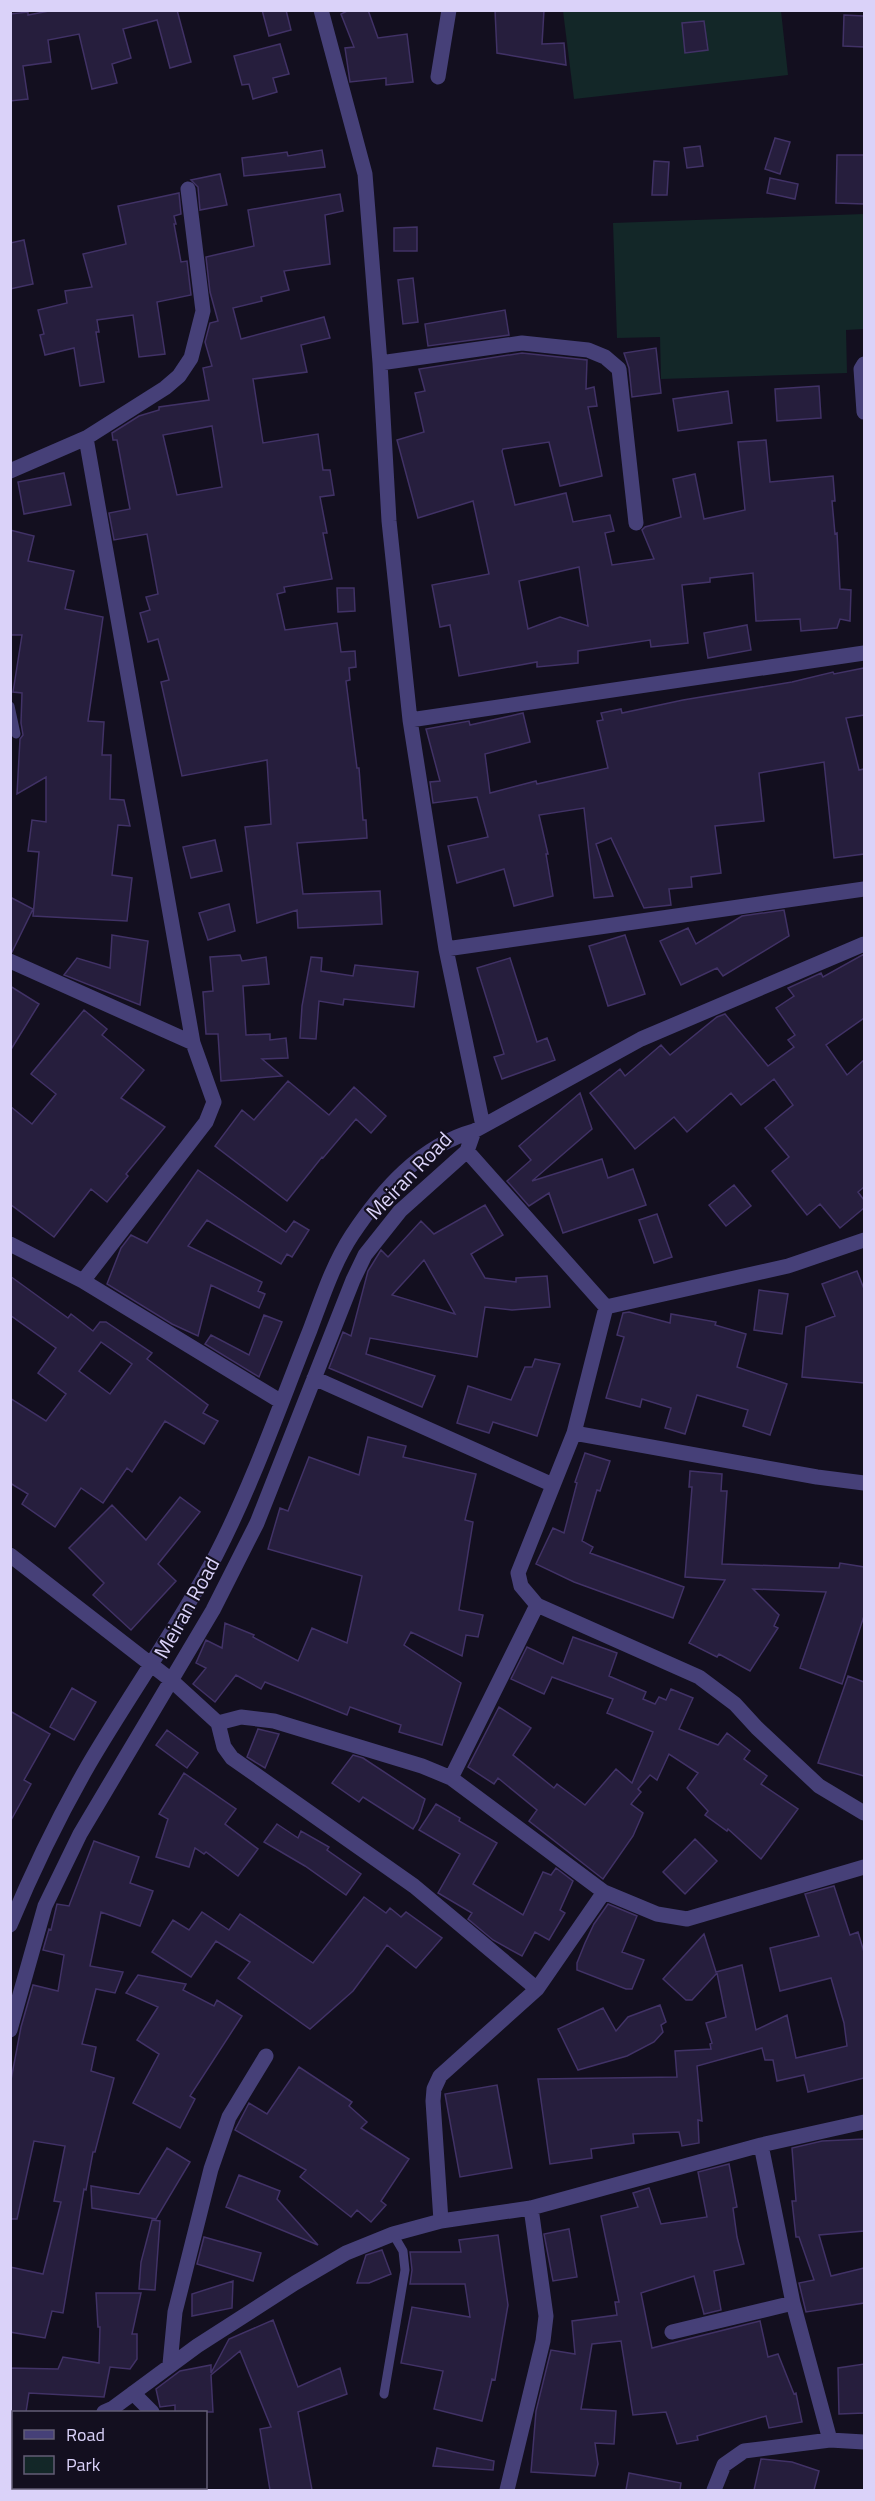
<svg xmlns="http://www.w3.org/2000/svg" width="875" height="2501" font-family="'Titillium Web',sans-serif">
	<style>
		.green { fill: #132728 }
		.building { fill: #261e3d; stroke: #413266; stroke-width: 1.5; fill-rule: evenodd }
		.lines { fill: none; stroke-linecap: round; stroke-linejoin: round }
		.lane { stroke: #464078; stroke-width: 9 }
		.street { stroke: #464078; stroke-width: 15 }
		.labels { text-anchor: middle; stroke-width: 4.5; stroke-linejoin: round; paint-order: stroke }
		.street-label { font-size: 21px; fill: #dad2f9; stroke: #130f1f }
	</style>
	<rect width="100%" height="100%" fill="#130f1f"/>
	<!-- green -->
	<path class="green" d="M563 11H781L788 75 574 99Z
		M864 214V329L846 330 847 373 661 379 660 337 617 338 613 223Z"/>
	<!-- building -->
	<path class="building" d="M54 10H177L191 62 170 68 157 20 123 29 131 58 112 64 117 83 92 89 79 34 48 40 51 62 23 66 28 99 10 101V14L28 12V15Z
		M262 10H286L291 30 269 36Z
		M349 10H368L378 38 407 34 413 82 386 85V78L350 82 345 48 354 47 341 14Z
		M495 10H544L542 44 564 43 566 65 497 53Z
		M844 15 864 16V47L843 46Z
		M704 21 708 50 685 53 682 23Z
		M280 44 289 74 273 78 277 92 253 99 249 84 242 85 234 56Z
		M775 138 790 142 780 174 765 169Z
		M700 146 703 166 687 168 684 148Z
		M322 150 325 167 244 176 242 158 287 152 288 156Z
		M837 155H864V204L836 203Z
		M654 161 669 162 667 195H652Z
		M220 174 227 205 200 210 198 187 191 180Z
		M770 178 798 184 795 199 767 193Z
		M179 193 181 214 174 216 176 224H174L181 262 187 261 191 295 157 302 165 354 139 357 133 315 97 320 99 332H96L104 382 80 386 74 348 45 355 40 335 44 334 38 310 67 303 65 291 92 287 83 254 126 244 118 206Z
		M340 194 343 211 325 215 330 264 284 271 289 290 261 297 262 301 233 308 241 339 324 317 330 338 301 345 307 372 253 379 263 443 318 434 323 470H330L334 495 320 497 327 533H323L332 579 284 587 285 592 277 594 285 630 337 623 341 652 355 651 356 667 349 668 350 680 346 681 357 768H359L363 820H366L367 838 297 843 303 894 380 891 382 924 298 928 297 910 257 923 245 827 271 824 267 760 182 776 161 682 169 680 158 639 148 642 140 613 150 610 146 597 158 594 147 534 114 540 109 513 130 509 117 440H113L112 433 139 416 159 410V407L209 400 203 368 212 366 205 342 210 323 218 321 210 292 206 257 254 246 248 210ZM212 426 222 487 177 495 163 435Z
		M417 227V251H394V228Z
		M24 240 33 284 10 289V243Z
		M413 278 418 322 403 324 398 280Z
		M505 310 509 335 428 346 425 324Z
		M656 348 661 393 632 397 629 368 624 353Z
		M522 353 587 360 586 389 594 387 597 406 588 407 602 476 560 486 549 442 503 449 502 451 515 505 566 493 573 522 610 515 614 531 605 533 612 565 654 559 642 530 645 527 681 517 673 479 695 474 704 519 745 510 738 442 766 440 770 482 833 476 835 501H832L835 534 837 533 840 589 851 590 850 621 840 619 837 628 801 631 800 619 756 621 753 573 710 578V582L682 585 688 643 651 647 650 640 578 651V663L537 667V662L459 676 450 625 440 627 432 585 489 574 473 501 418 518 397 440 424 432 415 393 425 391 419 369ZM579 567 588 626 560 617 528 629 519 581Z
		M819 386 821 418 777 421 775 389Z
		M728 391 732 423 678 431 673 399Z
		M64 473 71 505 24 514 18 482Z
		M10 530 34 536 28 561 74 571 65 609 103 617 88 721 104 722 102 755H111L110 799 124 800 130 826 118 825 112 875 132 878 127 921 33 916 39 852 28 851 32 820 46 822V777L17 794 20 739 23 735 21 723 22 693 13 692 22 635H10Z
		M337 588H354L355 611 338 612Z
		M747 625 751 650 708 658 704 633Z
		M864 668V715L846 718 859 770 864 769V854L834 858 824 762 759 773 764 821 715 826 721 873 691 877 692 887 669 889 671 905 644 908 611 838 596 844 613 896 594 898 584 808 539 815 548 854H546L553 896 514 906 504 869 457 883 448 846 488 837 477 797 433 803 430 782 440 781 426 729 469 721 470 725 523 713 530 742 485 754 490 793 536 781 537 784 608 768 597 721 603 720 601 713 621 709 622 713 683 700 792 682 833 672 834 674Z
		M215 840 222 871 191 878 183 847Z
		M10 897 33 909 12 952 10 951Z
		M229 904 235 931 208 940 199 913Z
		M784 910 789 936 723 976 717 968 681 985 660 941 688 928 696 944 742 916Z
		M112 935 148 941 140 1005 64 975 77 958 110 968Z
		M625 935 645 994 608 1006 589 946Z
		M864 954V1018L826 1045 847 1075 864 1060V1187L858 1192 864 1200V1208L840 1228 820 1204 807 1215 772 1171 789 1157 765 1128 793 1105 774 1079 741 1105 731 1093 687 1132 674 1117 635 1149 590 1093 620 1069 625 1076 661 1045 670 1055 717 1017 725 1014 768 1066 794 1047 788 1040 795 1035 776 1008 794 996 788 988 821 973 823 977Z
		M240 955 242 961 266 957 269 984 243 986 246 1035 270 1034V1040L286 1038 288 1058 262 1059 282 1076 221 1081 218 1034H206L203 992 213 991 210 957Z
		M311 957 322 958 321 971 353 976 355 965 418 972 414 1007 344 999 343 1005 319 1001 316 1039 300 1038 302 1006Z
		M510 958 537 1042 547 1038 555 1060 502 1079 494 1057 504 1054 477 968Z
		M10 986 39 1004 10 1051Z
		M84 1010 107 1029 102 1035 144 1070 121 1098 165 1127 126 1174 128 1176 107 1202 91 1189 54 1237 10 1204V1106L32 1124 56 1094 31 1074Z
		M288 1081 329 1115 354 1087 386 1116 371 1133 356 1119 323 1158 322 1157 287 1201 215 1146 242 1110 254 1120Z
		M580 1093 592 1129 532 1181 602 1159 608 1178 633 1169 646 1205 563 1233 549 1193 529 1206 507 1181 531 1160 519 1146Z
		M198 1170 286 1232 294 1221 309 1230 292 1257 287 1254 281 1264 207 1220 188 1246 262 1282 258 1291 265 1294 259 1308 211 1285 198 1336 172 1324 107 1284 121 1248 131 1235 147 1243Z
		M734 1185 751 1206 726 1226 709 1205Z
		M485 1205 503 1235 471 1254 485 1278 516 1282V1278L547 1276 550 1307 512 1310 485 1307 477 1357 370 1338 366 1354 435 1376 422 1407 329 1368 343 1332 351 1336 368 1271 381 1250 388 1257 421 1221 434 1234ZM424 1260 455 1314 392 1295Z
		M657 1214 672 1257 654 1263 639 1220Z
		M857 1271 864 1289V1383L802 1377 806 1327 835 1316 822 1284Z
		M10 1276 68 1318 71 1314 93 1331 100 1322H106L152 1353 147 1359 208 1405 203 1413 218 1421 204 1444 165 1421 132 1472 127 1468 103 1503 81 1488 55 1527 22 1504 28 1494 10 1483V1398L46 1421 66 1394 38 1373 56 1348 10 1315ZM101 1342 132 1364 110 1394 79 1371Z
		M759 1290 788 1294 782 1334 754 1330Z
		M629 1312 670 1323 671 1314 716 1322 715 1325 746 1334 737 1367 787 1384 770 1435 743 1426 748 1410 697 1395 685 1434 665 1428 671 1408 642 1399 640 1407 606 1398 624 1337 617 1335 623 1313Z
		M264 1315 282 1322 259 1377 205 1344 211 1335 249 1355Z
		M535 1359 560 1364 537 1436 493 1422 489 1433 457 1423 468 1386 511 1400 525 1367H532Z
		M368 1437 406 1446 403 1457 476 1474 465 1520 473 1522 459 1610 483 1615 478 1637 466 1635 462 1656 411 1632 404 1645 461 1683 442 1745 399 1732 401 1725 350 1707 347 1715 265 1682 261 1689 236 1675 215 1702 193 1684 206 1668 196 1663 206 1640 222 1648 225 1623 254 1635 253 1637 298 1661 312 1628 347 1643 362 1576 268 1549 280 1508 288 1511 309 1457 359 1475Z
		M585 1453 610 1461 600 1491 597 1490 582 1541 593 1547 590 1553 684 1587 673 1618 574 1582 536 1564 553 1528 564 1533 577 1483 575 1482Z
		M690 1471 722 1474 721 1491H727L722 1564 839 1568 840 1563 864 1567V1616L842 1684 800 1668 826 1592 753 1589 779 1615 774 1626 778 1628 750 1671 719 1654 717 1657 689 1643 725 1580 685 1577 692 1487H689Z
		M180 1497 200 1512 158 1564 176 1581 131 1630 93 1595 104 1583 69 1548 112 1505 146 1540Z
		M573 1637 617 1653 609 1676 646 1692 643 1699 655 1704 659 1697 666 1700 671 1689 693 1698 679 1729 718 1745 727 1733 750 1751 744 1759 767 1776 761 1784 798 1809 761 1859 728 1829 727 1831 705 1815 708 1811 687 1788 698 1773 669 1754 657 1780 650 1775 638 1789 641 1792 631 1804 643 1813 633 1836 603 1879 529 1821 537 1810 498 1778 494 1784 468 1767 499 1707 531 1728 513 1755 554 1788 557 1784 585 1805 616 1769 632 1783 653 1732 607 1713 613 1699 552 1677 544 1694 511 1679 527 1647 563 1664Z
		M848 1676 864 1682V1776L818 1763Z
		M72 1688 96 1702 74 1740 50 1727Z
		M10 1711 50 1734 24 1780 31 1784 10 1822Z
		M258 1729 279 1734 265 1768 247 1757Z
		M167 1730 198 1753 187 1768 156 1745Z
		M353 1755 363 1758 425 1799 418 1821 413 1829 363 1797 359 1802 332 1783Z
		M184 1773 236 1809 225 1824 258 1849 238 1876 206 1852 204 1854 195 1848 189 1867 156 1857 168 1819 159 1814Z
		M436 1804 460 1818 459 1821 497 1843 473 1884 523 1915 543 1872 551 1875 556 1868 573 1881 560 1910 565 1913 549 1940 535 1932 522 1956 493 1940 468 1919 472 1913 438 1893 460 1854 419 1830Z
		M277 1824 298 1838 301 1831 329 1847 327 1850 361 1874 346 1895 305 1866 264 1842Z
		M695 1839 717 1861 685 1894 663 1872Z
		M94 1841 139 1857 130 1883 153 1891 140 1926 101 1912 90 1966 123 1972 115 1993 96 1989 82 2044 96 2047 91 2071 114 2078 95 2152H93L86 2190 84 2189 63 2313 52 2311 45 2338 10 2332V2267L43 2274 61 2202 54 2201 65 2146 34 2141 17 2219H10V2085L21 2027 33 1985 58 1991 64 1955 43 1950 49 1929 51 1930 57 1904 69 1906Z
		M834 1886 850 1935 858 1932 864 1952V2078L808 2092 804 2075 777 2081 773 2060H765L762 2048 697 2066 702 2121 698 2120 699 2143 682 2146 679 2132 633 2134 634 2143 591 2149 592 2158 550 2164 538 2079 677 2077 675 2051 711 2049 710 2044 712 2043 706 2023 726 2017 717 1973 692 2000H686L663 1979 704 1934 716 1972 742 1965 756 2030 787 2015 796 2058 847 2046 844 2023 831 1978 780 1991 770 1948 819 1936 805 1894Z
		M364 1897 386 1913 390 1908 401 1917 406 1912 442 1938 416 1968 387 1945 353 1991 310 2029 238 1978 250 1962 216 1941 191 1977 152 1952 173 1920 189 1930 202 1912 229 1930 240 1914 313 1963Z
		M608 1904 637 1916 622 1952 644 1960 632 1989H626L577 1970V1963L585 1943 594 1924Z
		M138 1975 186 1984 183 1990 214 2006 217 2000 242 2016 190 2096 195 2099 180 2128 133 2103 159 2054 137 2040 158 2007 126 1993Z
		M660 2005 666 2022 661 2025 663 2032 654 2042 627 2056 578 2070 558 2029 603 2008 616 2031 628 2017Z
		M299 2067 352 2102 349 2106 367 2122 361 2128 409 2159 381 2201 386 2205 371 2222 357 2210 351 2217 300 2177 306 2170 235 2130 249 2103 267 2114Z
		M497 2085 512 2168 460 2177 445 2094Z
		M864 2139V2231L819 2235 831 2276 864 2268V2303L806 2312 799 2283 814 2280 799 2237H796L792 2201H796L792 2148 822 2141Z
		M167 2148 190 2162 156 2219 92 2208 91 2186 139 2194Z
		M729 2164 737 2207 733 2208 737 2237 744 2264 714 2271 721 2310 704 2314 694 2276 641 2293 652 2348 760 2321 768 2357 778 2354 794 2394 796 2393 802 2422 769 2428 766 2416 697 2436 698 2440 677 2444 666 2412 633 2415 621 2341 592 2344 581 2409 616 2411 614 2444 595 2443 598 2464 595 2476 531 2472 536 2411 551 2350 575 2354 572 2321 617 2315 615 2302H619L601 2216 638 2207 633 2193 649 2188 661 2224 707 2217 698 2172Z
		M239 2175 280 2191 277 2199 318 2245 226 2207Z
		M152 2220 160 2221 155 2290 139 2289 141 2262Z
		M569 2229 577 2277 553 2281 544 2234Z
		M498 2235 508 2305 495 2380 492 2379 482 2421 434 2409 443 2371 401 2363 412 2307 470 2317 465 2284H410L412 2270 410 2252H461L459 2240Z
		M204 2237 261 2253 253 2281 197 2264Z
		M382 2250 391 2274 369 2283H357L366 2255Z
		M233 2281 232 2308 192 2316V2294Z
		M96 2293H141L132 2334H137V2359L130 2369 110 2367 104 2397 29 2393 26 2412H10V2368L58 2369 63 2357 99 2363 100 2327H98Z
		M273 2320 298 2387 340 2368 347 2394 298 2412 312 2490H270L260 2429 271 2427 240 2351 211 2375 213 2412H175V2405L160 2407 156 2389 180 2371 211 2365V2373L229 2339Z
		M864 2364V2413L839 2414 838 2368Z
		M437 2448 494 2461 493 2470 433 2466Z
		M761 2459 792 2462 819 2471 814 2490H754Z
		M629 2473 681 2483 680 2490H626Z"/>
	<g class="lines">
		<!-- lane -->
		<path class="lane" d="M10 706 16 734
			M384 2394 405 2270 403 2251 393 2234"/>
		<!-- street -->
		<path class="street" d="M321 10 365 174 380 363 389 521 410 720 446 949 483 1126
			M438 77 449 10
			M380 363 522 343 588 350 605 357 619 369 636 523
			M864 364 861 369 864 412
			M10 471 86 438 165 388 179 376 191 358 203 311 188 189
			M410 720 864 653
			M446 949 864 889
			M10 961 193 1043
			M467 1151 606 1307
			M10 1244 83 1281 280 1401
			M83 1281 206 1122 214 1102 193 1043 86 438
			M606 1307 788 1266 864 1240
			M314 1378 553 1485
			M574 1433 817 1477 864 1483
			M10 1555 171 1680 218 1723 224 1747 232 1758 414 1886 537 1989 440 2076 434 2089 433 2101 441 2221
			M537 1605 699 1677 735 1704 757 1728 819 1786 864 1813
			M218 1723 241 1717 274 1721 422 1766 451 1778 604 1892 657 1914 687 1919 864 1867
			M451 1778 537 1605 521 1586 518 1573 574 1433 606 1307
			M10 1925C33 1870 59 1816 89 1764 130 1694 178 1627 216 1555 253 1483 280 1405 310 1330 322 1298 333 1264 352 1235 382 1190 420 1146 474 1131L641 1039 864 944
			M537 1989 604 1892
			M10 2030 45 1906 80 1834 213 1610 257 1523 353 1280 365 1255 400 1211 467 1151 474 1131
			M761 2145 793 2303 830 2440
			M672 2332 793 2303
			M170 2364 175 2312 211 2169 229 2117 266 2056
			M133 2393 152 2412
			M104 2412 113 2408 197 2346 295 2283 346 2253 393 2234 441 2221 531 2208 761 2145 864 2122
			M10 2438 14 2437
			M157 2490V2488
			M507 2490 543 2341 546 2316 531 2208
			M714 2490 724 2465 744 2451 830 2440 864 2442"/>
	</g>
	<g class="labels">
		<!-- street labels -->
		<g class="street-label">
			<text transform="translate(409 1176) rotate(-46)" y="7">Meiran Road</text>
			<text transform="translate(187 1608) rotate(-61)" y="7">Meiran Road</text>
		</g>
	</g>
	<!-- border -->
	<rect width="875" height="2501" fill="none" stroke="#dad2f9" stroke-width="24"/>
	<!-- legend -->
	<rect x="12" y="2411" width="195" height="78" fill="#130f1f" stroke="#635d76" stroke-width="1.5"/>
	<rect x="24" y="2430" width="30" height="9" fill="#464078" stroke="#635d76" stroke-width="1.5"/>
	<text x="66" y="2441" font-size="18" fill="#dad2f9">Road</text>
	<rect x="24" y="2456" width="30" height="18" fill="#132728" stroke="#635d76" stroke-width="1.5"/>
	<text x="66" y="2471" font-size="18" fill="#dad2f9">Park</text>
</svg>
